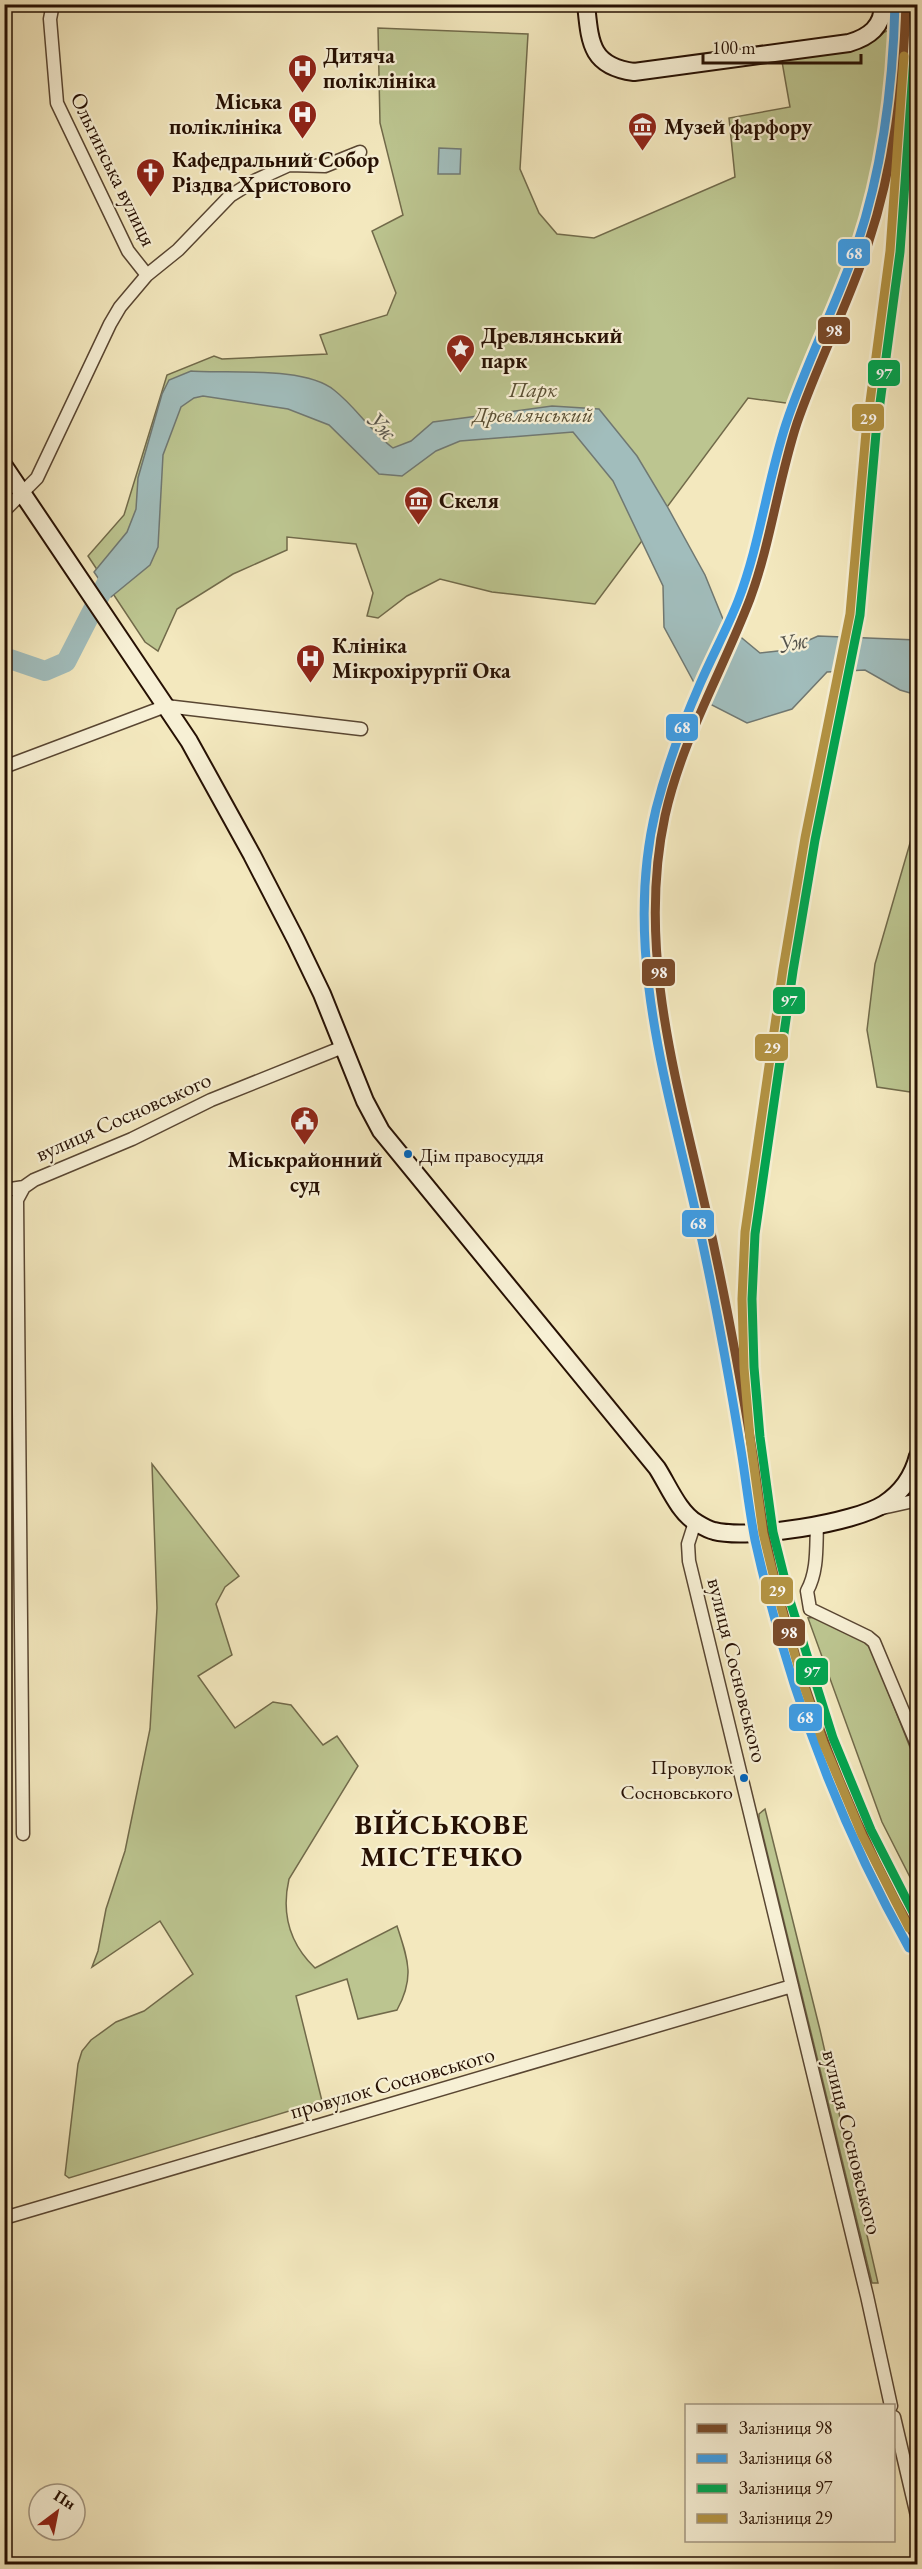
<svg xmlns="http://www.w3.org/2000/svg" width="922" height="2569" font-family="'EB Garamond',serif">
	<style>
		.green { fill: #bcc590; stroke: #716a4a; stroke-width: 1.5 }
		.water { fill: #a1bdbc; stroke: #707872; stroke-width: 1.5 }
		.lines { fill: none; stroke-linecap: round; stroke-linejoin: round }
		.river { stroke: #a1bdbc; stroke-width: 20 }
		.street-casing { stroke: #594632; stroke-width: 15 }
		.secondary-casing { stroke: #261003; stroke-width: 20 }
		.street { stroke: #f7f0d5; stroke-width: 12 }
		.secondary { stroke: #f7f0d5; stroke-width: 16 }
		.rail { stroke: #261003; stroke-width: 3; stroke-dasharray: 10 10; stroke-linecap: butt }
		.rail-1-casing { stroke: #f7f0d5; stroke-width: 14 }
		.rail-2-casing { stroke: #f7f0d5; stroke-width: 14 }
		.rail-3-casing { stroke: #f7f0d5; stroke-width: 14 }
		.rail-4-casing { stroke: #f7f0d5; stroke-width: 14 }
		.rail-1 { stroke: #7a4b2a; stroke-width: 9 }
		.rail-2 { stroke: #3d9ee8; stroke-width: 9 }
		.rail-3 { stroke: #00a651; stroke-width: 9 }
		.rail-4 { stroke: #b39343; stroke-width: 9 }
		.bus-dot { fill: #0065bd; stroke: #f7f0d5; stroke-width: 2 }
		.labels { text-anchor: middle; stroke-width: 4.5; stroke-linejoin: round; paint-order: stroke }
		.bus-label { font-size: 20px; fill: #261003; stroke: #f7f0d5; text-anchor: start }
		.poi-label { font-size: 22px; font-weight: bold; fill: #261003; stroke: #f7f0d5; text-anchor: start }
		.street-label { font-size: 22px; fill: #261003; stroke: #f7f0d5 }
		.park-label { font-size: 22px; font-style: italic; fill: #5a4f34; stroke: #f7f0d5 }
		.water-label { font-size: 24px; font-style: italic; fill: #57554d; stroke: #f7f0d5 }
		.district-label { font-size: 28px; font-weight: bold; letter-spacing: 1.5px; fill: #261003; stroke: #f7f0d5 }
		.line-badge { stroke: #f7f0d5; stroke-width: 2 }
		.badge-label { font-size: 16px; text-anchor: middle; font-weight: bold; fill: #fff }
	</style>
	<rect width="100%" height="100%" fill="#f3e8be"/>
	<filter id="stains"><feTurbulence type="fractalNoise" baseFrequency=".00333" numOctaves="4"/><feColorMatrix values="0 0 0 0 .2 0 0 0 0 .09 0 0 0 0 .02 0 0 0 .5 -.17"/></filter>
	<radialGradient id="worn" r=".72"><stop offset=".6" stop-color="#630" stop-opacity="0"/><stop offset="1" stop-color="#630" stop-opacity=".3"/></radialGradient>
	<!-- green -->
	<path class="green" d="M899 25 892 127 868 234 793 404 748 398 595 604 492 592 440 579 407 596 378 618 367 616 373 593 356 544 287 537V550L233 574 177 609 158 651 145 642 88 556 124 515 167 375 214 356 222 359 327 354 320 335 387 315 396 293 372 231 403 215 380 123 378 28 528 34 520 169 539 213 557 234 594 238 735 177 729 118 790 107 781 56 860 44Z
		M917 819 918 1093H917L877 1087 867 1030 875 964Z
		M152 1464 239 1576 225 1587 216 1604 232 1655 198 1676 235 1728 273 1702 291 1705 323 1745 337 1736 358 1766 289 1879C281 1914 289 1943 315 1968L397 1926C408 1960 415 1977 397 2010L358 2019 347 1979 296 1996 322 2101 69 2178 65 2175 78 2064 82 2051 91 2040 116 2022 144 2011 193 1974 160 1921 92 1967 98 1951 106 1909 125 1851 150 1729 157 1608Z
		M816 1617 864 1640 872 1651 917 1765V1891L882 1822 808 1618Z
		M765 1809 820 2030 878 2283H872L759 1819V1814Z"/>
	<!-- water -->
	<path class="water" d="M439 148 461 149 460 174H438Z
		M191 371C230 374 304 366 334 390 356 407 370 431 393 448L411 441 433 422 552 406 599 409 637 456 667 506 705 575 725 624 760 653 787 650 818 636 917 640V695L900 690 865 670 827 672 792 709 747 723 704 701 664 627 663 586 613 481 573 432 460 441 436 451 402 476 379 474 329 425 288 409 203 396 194 398 181 407 163 455 158 547 150 565 111 597 94 572 127 532 136 509 138 478 162 394 169 380Z"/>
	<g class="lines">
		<!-- river -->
		<path class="river" d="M4 657 45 671 66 662 107 582 121 567"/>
		<defs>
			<path id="street" d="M53 4 50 19 57 103 128 251 147 275
				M4 511 37 478 110 324 120 307 147 275 178 250 230 196 254 181 289 165 325 166 360 152
				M4 767 166 706 361 729
				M4 1190 24 1187
				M917 1468 918 1488
				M882 1508 918 1500
				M695 1522 688 1544 689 1561 867 2296 891 2406
				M817 1524C816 1547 818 1571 807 1591L810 1609 868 1637 874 1642 918 1747
				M23 1834 17 1200 24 1187 34 1180 132 1139 211 1100 343 1047
				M4 2218 792 1986
				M894 2417 918 2520"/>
			<path id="secondary" d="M586 4C590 42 590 66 634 72L849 43C869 37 883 27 883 4
				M4 466 189 741 252 855 296 940 322 994 365 1101 381 1131 657 1468C668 1485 679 1513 697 1523 702 1526 709 1530 714 1531 748 1540 855 1523 884 1504 901 1493 913 1476 918 1456"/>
		</defs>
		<!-- street casing -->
		<use href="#street" class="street-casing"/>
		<!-- secondary casing -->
		<use href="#secondary" class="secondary-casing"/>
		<!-- street -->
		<use href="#street" class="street"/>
		<!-- secondary -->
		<use href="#secondary" class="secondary"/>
		<!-- rail -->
		<path class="rail" d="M914 57 915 4"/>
		<defs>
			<path id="rail-1" d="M906 4C903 86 894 166 868 244 848 305 818 362 797 423 778 481 771 542 750 599 722 672 682 739 665 816 633 965 687 1111 716 1256 730 1322 742 1388 753 1455 757 1482 760 1509 765 1535 795 1678 846 1815 918 1942"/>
			<path id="rail-2" d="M895 4C893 86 883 167 857 245 836 306 806 363 786 424 767 482 760 544 738 601 727 629 712 656 700 684 682 725 667 766 656 809 620 957 674 1105 704 1250 718 1316 730 1383 741 1450 746 1480 749 1510 755 1540 787 1684 837 1820 909 1948"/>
			<path id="rail-3" d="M914 57 900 252 876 433 860 615 815 840 793 971 755 1234 752 1299 754 1367 760 1437 773 1532 791 1604 833 1738 871 1830 918 1922"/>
			<path id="rail-4" d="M904 56 890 251 866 432 850 614 805 838 783 969 745 1232 742 1299 744 1368 750 1438 763 1533 781 1607 802 1680 823 1742 862 1835 909 1928"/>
		</defs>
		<!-- rail-1 casing -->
		<use href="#rail-1" class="rail-1-casing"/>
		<!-- rail-2 casing -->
		<use href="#rail-2" class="rail-2-casing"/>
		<!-- rail-3 casing -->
		<use href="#rail-3" class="rail-3-casing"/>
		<!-- rail-4 casing -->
		<use href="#rail-4" class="rail-4-casing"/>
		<!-- rail-1 -->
		<use href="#rail-1" class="rail-1"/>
		<!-- rail-2 -->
		<use href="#rail-2" class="rail-2"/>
		<!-- rail-3 -->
		<use href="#rail-3" class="rail-3"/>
		<!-- rail-4 -->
		<use href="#rail-4" class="rail-4"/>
	</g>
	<!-- icons -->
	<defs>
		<symbol id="hospital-pin" viewBox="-11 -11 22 30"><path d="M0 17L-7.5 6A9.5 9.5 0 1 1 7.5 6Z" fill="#8f2418" stroke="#f7f0d5"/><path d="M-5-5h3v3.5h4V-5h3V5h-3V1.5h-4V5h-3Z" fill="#fff"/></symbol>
		<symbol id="museum-pin" viewBox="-11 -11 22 30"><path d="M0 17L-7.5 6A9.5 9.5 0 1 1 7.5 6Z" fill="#8f2418" stroke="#f7f0d5"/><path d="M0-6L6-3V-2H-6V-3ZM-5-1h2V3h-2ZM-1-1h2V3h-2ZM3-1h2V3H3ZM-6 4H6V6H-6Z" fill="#fff"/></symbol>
		<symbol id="church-pin" viewBox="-11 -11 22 30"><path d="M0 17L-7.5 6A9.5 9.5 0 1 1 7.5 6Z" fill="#8f2418" stroke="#f7f0d5"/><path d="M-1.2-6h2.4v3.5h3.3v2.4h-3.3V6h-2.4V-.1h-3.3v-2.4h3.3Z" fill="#fff"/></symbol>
		<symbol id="sight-pin" viewBox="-11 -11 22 30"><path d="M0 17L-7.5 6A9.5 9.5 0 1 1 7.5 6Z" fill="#8f2418" stroke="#f7f0d5"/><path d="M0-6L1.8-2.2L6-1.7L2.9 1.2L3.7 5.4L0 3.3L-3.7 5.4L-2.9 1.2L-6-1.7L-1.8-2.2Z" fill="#fff"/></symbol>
		<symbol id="civic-pin" viewBox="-11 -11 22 30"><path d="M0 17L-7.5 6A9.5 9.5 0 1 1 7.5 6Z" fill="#8f2418" stroke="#f7f0d5"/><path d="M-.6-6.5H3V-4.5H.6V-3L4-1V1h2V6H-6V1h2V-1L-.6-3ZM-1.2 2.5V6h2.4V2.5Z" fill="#fff"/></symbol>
	</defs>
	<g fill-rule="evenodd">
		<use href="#hospital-pin" x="286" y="52" width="33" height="45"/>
		<use href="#hospital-pin" x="286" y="98" width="33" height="45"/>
		<use href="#museum-pin" x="626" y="110" width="33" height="45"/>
		<use href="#church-pin" x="134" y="156" width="33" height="45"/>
		<use href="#sight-pin" x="444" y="332" width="33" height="45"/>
		<use href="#museum-pin" x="402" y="484" width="33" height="45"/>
		<use href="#hospital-pin" x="294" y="642" width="33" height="45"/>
		<use href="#civic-pin" x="288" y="1104" width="33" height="45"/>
	</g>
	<!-- markers -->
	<g class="bus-dot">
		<circle cx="408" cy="1154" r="5"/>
		<circle cx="744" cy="1778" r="5"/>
	</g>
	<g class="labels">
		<!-- bus labels -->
		<g class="bus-label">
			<text x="419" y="1162">Дім правосуддя</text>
			<text x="733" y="1774" text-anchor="end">Провулок<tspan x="733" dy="25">Сосновського</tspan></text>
		</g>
		<!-- poi labels -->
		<g class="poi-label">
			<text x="323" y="63">Дитяча<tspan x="323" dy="25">поліклініка</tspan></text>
			<text x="282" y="109" text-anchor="end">Міська<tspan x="282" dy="25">поліклініка</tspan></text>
			<text x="664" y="134">Музей фарфору</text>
			<text x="172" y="167">Кафедральний Собор<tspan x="172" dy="25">Різдва Христового</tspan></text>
			<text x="481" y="343">Древлянський<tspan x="481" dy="25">парк</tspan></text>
			<text x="439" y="508">Скеля</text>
			<text x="332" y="653">Клініка<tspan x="332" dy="25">Мікрохірургії Ока</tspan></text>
			<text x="305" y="1167" text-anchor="middle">Міськрайонний<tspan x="305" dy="25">суд</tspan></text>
		</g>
		<!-- street labels -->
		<g class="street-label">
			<text transform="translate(114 169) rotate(64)" y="8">Ольгинська вулиця</text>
			<text transform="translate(123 1116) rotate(-24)" y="8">вулиця Сосновського</text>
			<text transform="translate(738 1670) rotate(76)" y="8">вулиця Сосновського</text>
			<text transform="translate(392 2082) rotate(-16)" y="8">провулок Сосновського</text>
			<text transform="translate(853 2142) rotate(76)" y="8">вулиця Сосновського</text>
		</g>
		<!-- park labels -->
		<g class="park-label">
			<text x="533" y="397">Парк<tspan x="533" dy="25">Древлянський</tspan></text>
		</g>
		<!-- water labels -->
		<g class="water-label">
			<text transform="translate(382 426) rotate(46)" y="8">Уж</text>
			<text transform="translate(793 642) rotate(-11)" y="8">Уж</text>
		</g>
		<!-- district labels -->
		<g class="district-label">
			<text x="442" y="1834">ВІЙСЬКОВЕ<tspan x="442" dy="32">МІСТЕЧКО</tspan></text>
		</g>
	</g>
	<g class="line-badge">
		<rect x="837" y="238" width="34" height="29" rx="6" fill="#3d9ee8"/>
		<rect x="817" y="316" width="34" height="29" rx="6" fill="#7a4b2a"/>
		<rect x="867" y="359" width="34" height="28" rx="6" fill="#00a651"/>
		<rect x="851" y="403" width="34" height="29" rx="6" fill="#b39343"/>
		<rect x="665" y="713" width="34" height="29" rx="6" fill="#3d9ee8"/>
		<rect x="641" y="958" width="35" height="29" rx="6" fill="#7a4b2a"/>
		<rect x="772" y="986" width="34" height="29" rx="6" fill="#00a651"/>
		<rect x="754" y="1033" width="35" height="29" rx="6" fill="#b39343"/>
		<rect x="681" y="1209" width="34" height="29" rx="6" fill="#3d9ee8"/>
		<rect x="760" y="1576" width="34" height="29" rx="6" fill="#b39343"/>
		<rect x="772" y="1618" width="34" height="29" rx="6" fill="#7a4b2a"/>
		<rect x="795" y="1657" width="34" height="29" rx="6" fill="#00a651"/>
		<rect x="788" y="1703" width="35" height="29" rx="6" fill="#3d9ee8"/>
	</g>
	<g class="badge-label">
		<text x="854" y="259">68</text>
		<text x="834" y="336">98</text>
		<text x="884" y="379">97</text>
		<text x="868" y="424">29</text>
		<text x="682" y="733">68</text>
		<text x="659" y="978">98</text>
		<text x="789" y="1006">97</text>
		<text x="772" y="1053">29</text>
		<text x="698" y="1229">68</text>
		<text x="777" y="1596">29</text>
		<text x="789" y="1638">98</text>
		<text x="812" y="1677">97</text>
		<text x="805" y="1723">68</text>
	</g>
	<!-- margin -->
	<rect width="922" height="2569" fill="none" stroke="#f3e8be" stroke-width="24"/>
	<rect x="6" y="6" width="910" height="2557" fill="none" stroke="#261003" stroke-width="3"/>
	<rect x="12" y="12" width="898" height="2545" fill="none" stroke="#261003" stroke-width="1.5"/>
	<!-- legend -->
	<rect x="685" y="2404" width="210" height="138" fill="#f7f0d5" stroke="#a39681" stroke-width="1.5"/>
	<rect x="697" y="2424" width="30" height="9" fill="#7a4b2a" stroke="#a39681" stroke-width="1.5"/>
	<text x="739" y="2434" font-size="18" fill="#261003">Залізниця 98</text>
	<rect x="697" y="2454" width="30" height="9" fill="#3d9ee8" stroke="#a39681" stroke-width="1.5"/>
	<text x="739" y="2464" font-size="18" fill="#261003">Залізниця 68</text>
	<rect x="697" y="2484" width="30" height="9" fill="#00a651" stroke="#a39681" stroke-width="1.5"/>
	<text x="739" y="2494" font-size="18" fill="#261003">Залізниця 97</text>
	<rect x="697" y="2514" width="30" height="9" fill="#b39343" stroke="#a39681" stroke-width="1.5"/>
	<text x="739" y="2524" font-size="18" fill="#261003">Залізниця 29</text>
	<!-- north arrow -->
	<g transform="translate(57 2512) rotate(32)"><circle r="28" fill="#f7f0d5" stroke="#a39681" stroke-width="1.5"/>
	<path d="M0-4.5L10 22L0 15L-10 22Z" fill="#8f2418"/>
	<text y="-9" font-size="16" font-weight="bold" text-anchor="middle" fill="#261003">Пн</text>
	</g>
	<!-- scale -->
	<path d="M703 54v9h158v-9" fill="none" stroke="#261003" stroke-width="3"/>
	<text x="712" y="54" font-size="18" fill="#261003" stroke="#f7f0d5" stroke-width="4.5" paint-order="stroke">100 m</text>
	<rect width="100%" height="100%" filter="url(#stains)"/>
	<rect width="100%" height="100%" fill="url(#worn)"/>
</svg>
